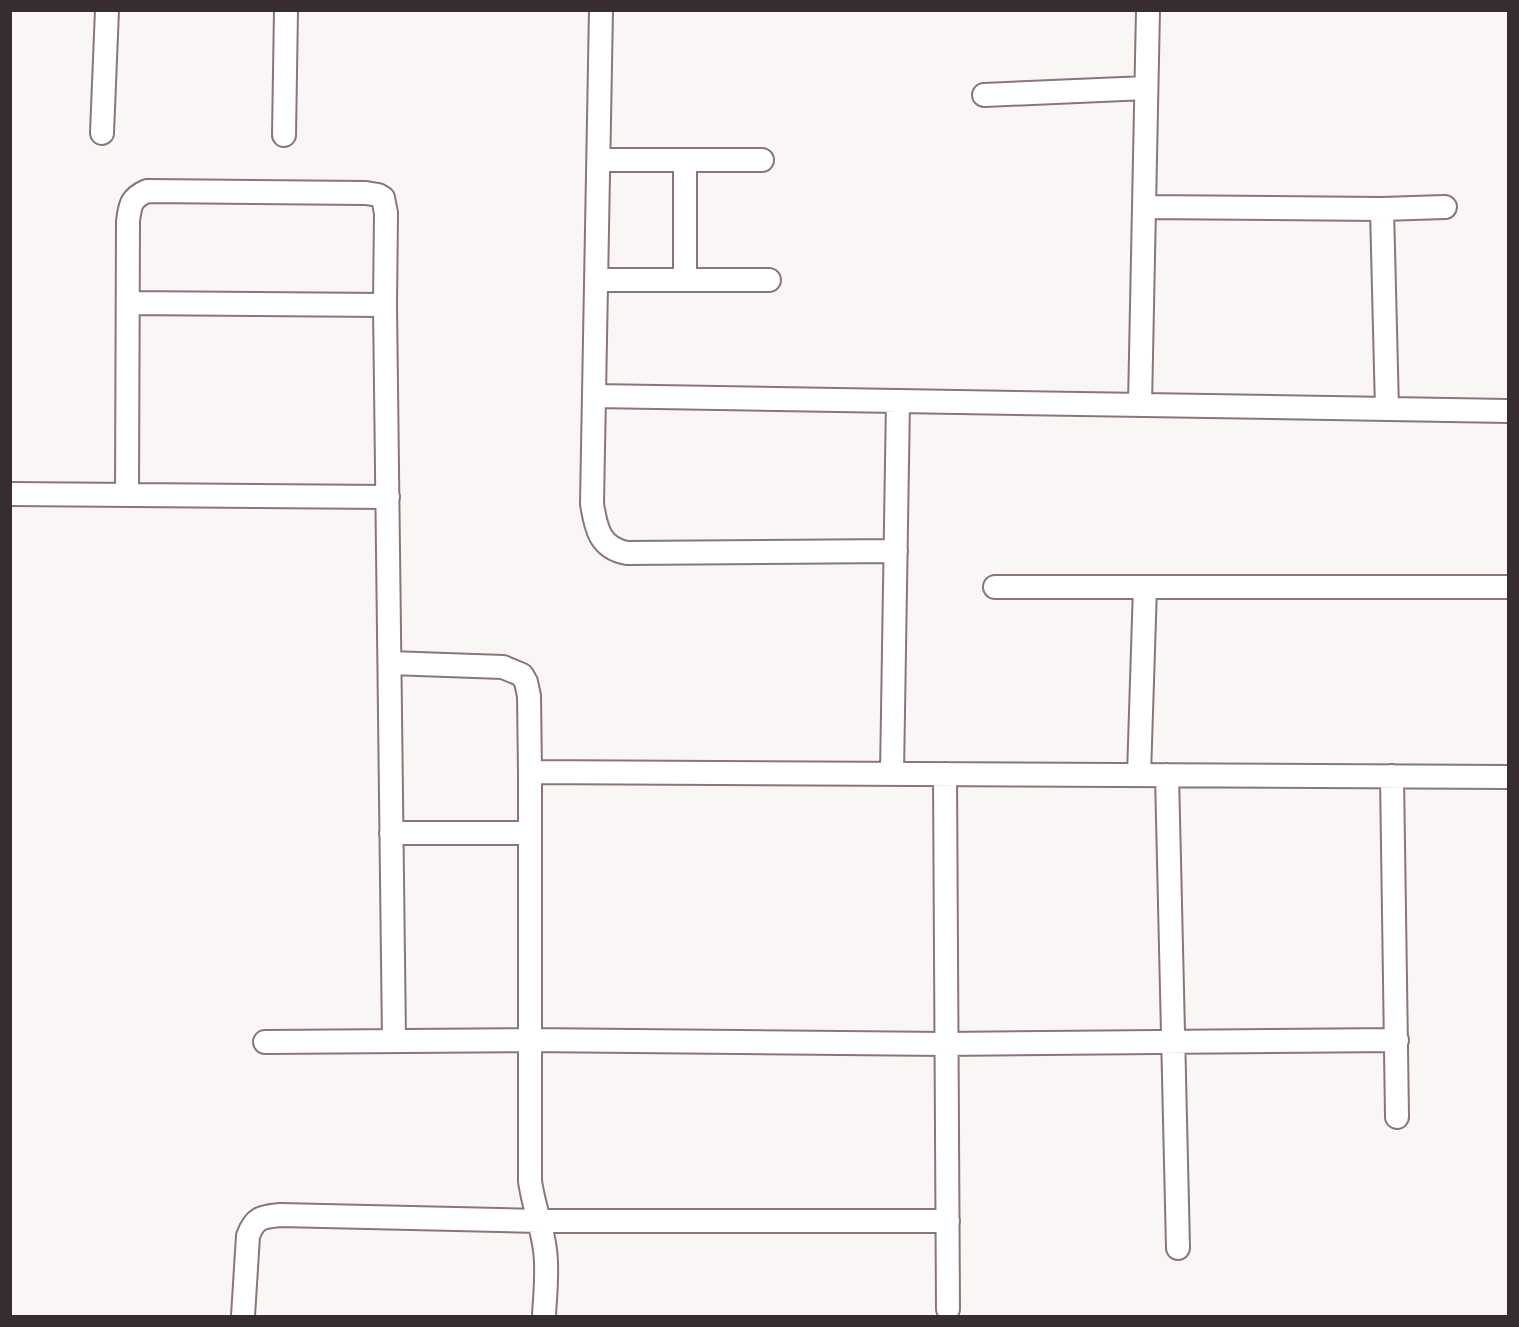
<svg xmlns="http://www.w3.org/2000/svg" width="1519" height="1327" font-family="Figtree,sans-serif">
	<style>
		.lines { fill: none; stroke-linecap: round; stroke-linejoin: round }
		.street-casing { stroke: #8c7578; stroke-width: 26 }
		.street { stroke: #fff; stroke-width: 22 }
	</style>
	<rect width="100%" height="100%" fill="#fbf6f6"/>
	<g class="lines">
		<defs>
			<path id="street" d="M601 10 592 504C596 529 600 548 627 553L896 551
				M984 95 1146 88
				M102 133 107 10
				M284 135 286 10
				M599 160H762
				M685 160V280
				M1144 207 1382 209 1445 207
				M1382 209 1387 409
				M597 280H769
				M128 303 385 305
				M595 396 1508 411
				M1140 405 1148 10
				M10 494 388 497
				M127 494 128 221C130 205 131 198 147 191L366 193 378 195 383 198 386 213 385 305 394 1041
				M995 587H1508
				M390 663 503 667 522 675 526 682 529 696 530 772V1181C533 1204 542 1226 545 1250 548 1271 545 1295 544 1316
				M530 772 1508 777
				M892 774 898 401
				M945 774 948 1309
				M1139 775 1145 587
				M1167 775 1178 1248
				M1392 776 1397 1117
				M391 833H529
				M265 1042 529 1040 945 1044 1397 1040
				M243 1316 248 1236C255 1217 262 1217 280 1215L539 1221H948"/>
		</defs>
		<!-- street casing -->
		<use href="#street" class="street-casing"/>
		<!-- street -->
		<use href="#street" class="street"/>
	</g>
	<!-- border -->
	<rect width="1519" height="1327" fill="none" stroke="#372d2e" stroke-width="24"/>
</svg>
